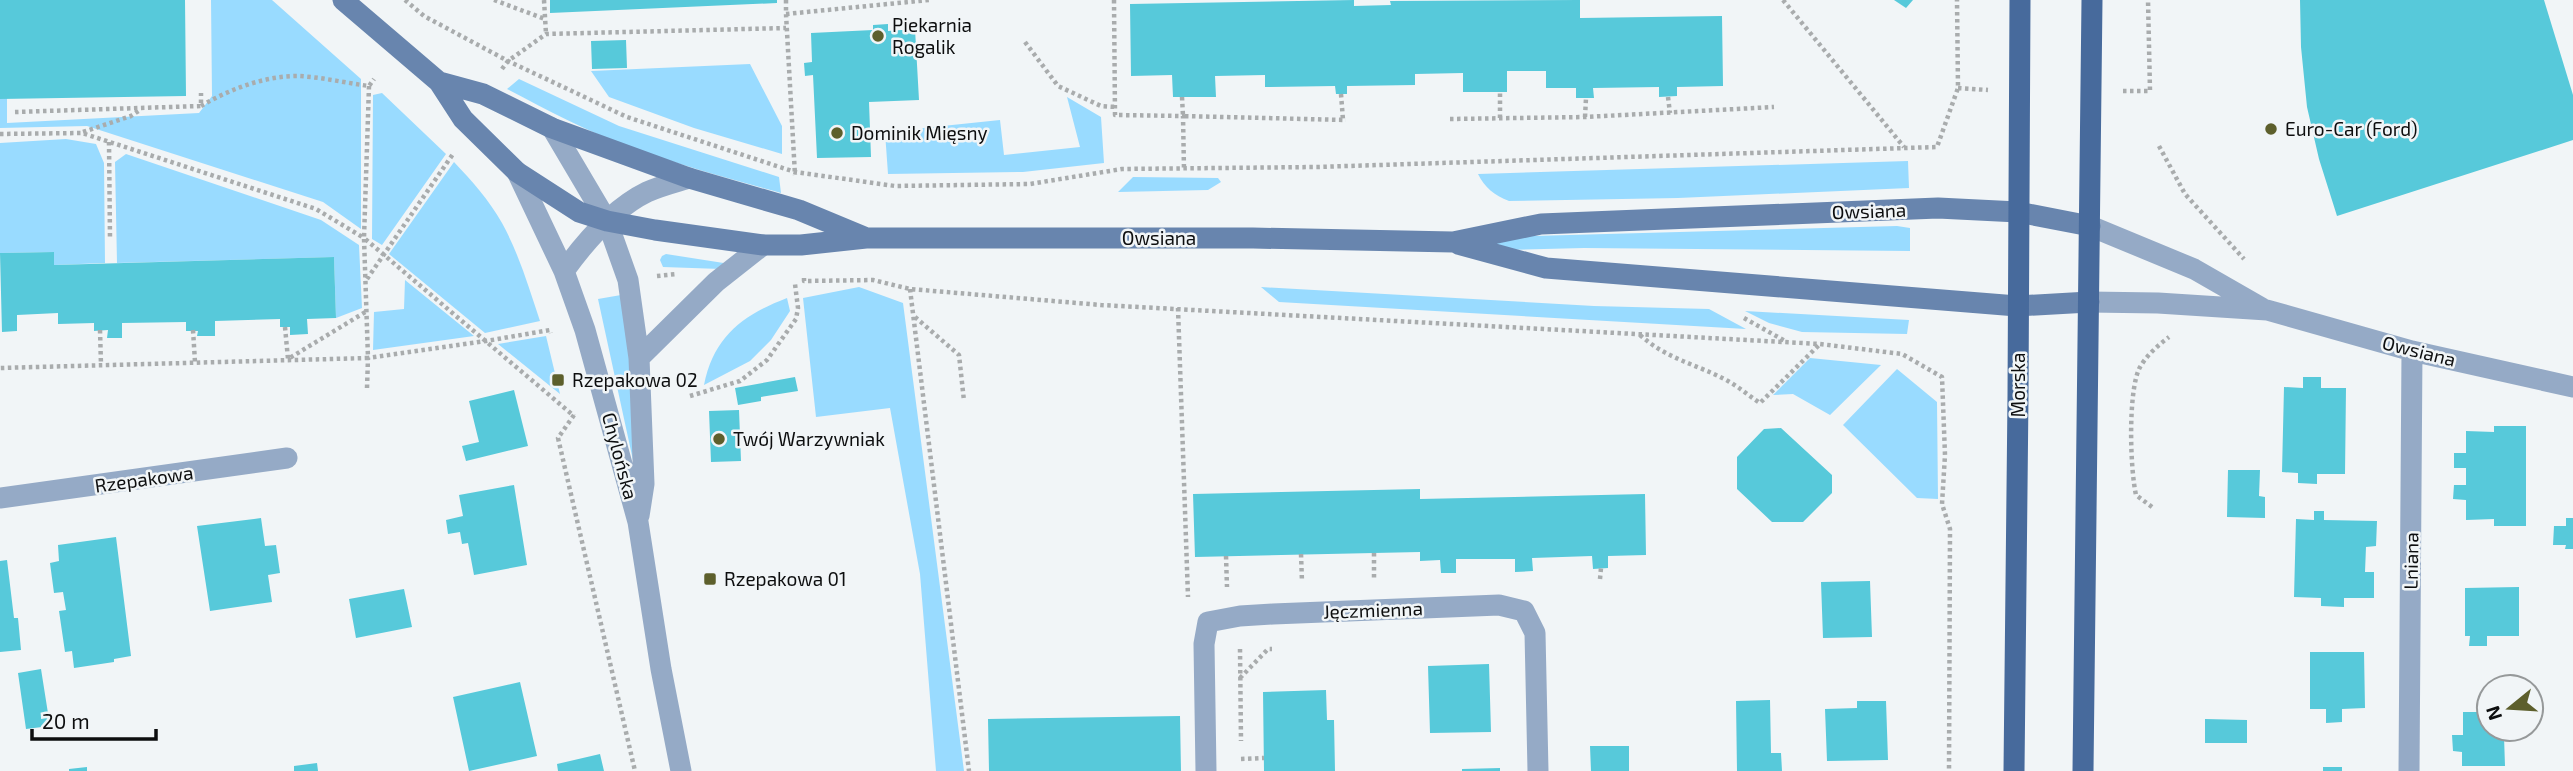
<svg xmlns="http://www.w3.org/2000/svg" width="2573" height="771" font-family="'Exo 2',sans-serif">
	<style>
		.green { fill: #99dbff }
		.building { fill: #57c9da }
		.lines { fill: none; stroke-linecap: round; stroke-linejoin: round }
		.path { stroke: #a9acad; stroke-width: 4.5; stroke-dasharray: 3.5 3.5; stroke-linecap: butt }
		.street { stroke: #95aac6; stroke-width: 21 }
		.secondary { stroke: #6885ae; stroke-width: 21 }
		.primary { stroke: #476a9c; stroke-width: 21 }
		.poi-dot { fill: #5d5f2c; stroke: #f1f5f7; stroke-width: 2.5 }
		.labels { text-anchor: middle; stroke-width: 5; stroke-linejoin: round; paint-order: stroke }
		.poi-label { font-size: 19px; fill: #0d0e0f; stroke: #f1f5f7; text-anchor: start }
		.street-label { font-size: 19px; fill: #0d0e0f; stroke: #f1f5f7 }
	</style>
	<rect width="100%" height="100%" fill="#f1f5f7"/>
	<!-- green -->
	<path class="green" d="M211 0H272L361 79V229L323 202 87 126 0 128V99L7 98V123L199 113 212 96Z
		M750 64 782 126V154L694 128 609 97 591 71Z
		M519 79 619 126 779 177 781 193C730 179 679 165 630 147 588 132 547 110 507 89Z
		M382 93 446 154 382 245 372 239 373 95Z
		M1067 97 1101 117 1104 163 1023 172 888 174 885 132 1000 120 1004 155 1080 147Z
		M66 139 96 144 104 163 105 263 54 265 53 252 0 253V143Z
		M126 154 321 220 359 245 362 308 336 318 334 257 117 263 115 162Z
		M1908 161 1909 188 1678 198 1509 201C1494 195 1485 188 1478 174Z
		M454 162C472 181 489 200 502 223 519 254 529 288 540 321L485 333 389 254Z
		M1133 177 1218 178 1221 182 1208 190 1118 192Z
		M1897 226 1910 228V251L1584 248 1501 250 1490 241 1495 237Z
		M666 254 730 264 721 269 663 267 660 260 662 256Z
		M405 280 474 336 373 350 374 312 404 309Z
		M859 287 903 303 964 771H936L920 574 890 408 816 417 803 298Z
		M1261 287 1594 306 1709 309 1746 329 1279 302Z
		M621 295 627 319 636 474 598 299Z
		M787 298 790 311 771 340 750 361 704 385C714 336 743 315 787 298Z
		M1745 311 1909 320 1907 334 1802 332 1769 323Z
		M546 336 560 394 498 344Z
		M1810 358 1881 365 1830 415 1793 394 1773 395Z
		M1897 369 1937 402 1938 499 1917 498 1843 425Z"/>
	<!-- building -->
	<path class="building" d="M0 0H185L186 96 0 99Z
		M550 0H777V3L550 13Z
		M1354 0V6L1391 5 1390 1 1580 0V18L1722 16 1723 86 1677 87V96L1659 97V87L1593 88 1594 98H1576V88H1546V71H1507V92H1463V73L1415 74V85L1347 86V94H1336L1335 86 1265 87V75L1215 76 1216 97H1173L1172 75 1131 76 1130 4Z
		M1894 0H1913L1906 8Z
		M2300 0H2544L2573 95V140L2337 216 2319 159 2307 107 2301 47Z
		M888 24V31L915 29 919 100 869 102 871 157 817 158 813 75 805 76 804 63 812 62 811 33 873 30V25Z
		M626 40 627 68 592 69 591 41Z
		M54 252V265L334 257 336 318 307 319 308 334 290 335V327H280V319L215 321V336H197L198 331H186V322L122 323V338H107L108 330 94 331V323L58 324V313L17 315V331L2 332 0 253Z
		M795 377 798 391 761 397V401L738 405 735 388Z
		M2303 377H2321V388H2346L2345 474H2317V484L2298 483V473L2282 472 2284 387 2303 388Z
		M514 390 528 446 466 461 462 446 479 442 469 401Z
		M739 410 741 461 711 462 709 411Z
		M2494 426H2526V526H2494V519L2466 520V500L2453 499 2454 485H2466V468H2454V453H2466V431L2494 432Z
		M1781 428 1832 475V493L1803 522H1772L1737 489V457L1764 429Z
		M2228 470H2260L2259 496 2265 497V518L2227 517Z
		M514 485 527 565 474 575 468 543 462 544 460 532 448 534 446 520 463 516 459 495Z
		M1420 489V499L1645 494 1646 555 1608 556V568L1593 569 1592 556 1532 558 1533 571 1515 572V559H1456V573H1441L1440 560 1420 561V552L1195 557 1193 494Z
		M2314 511H2324V520L2377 521 2376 546 2366 547 2365 572H2374V598H2344V607L2321 606V598L2294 597 2296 519 2314 520Z
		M261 518 265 546 276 545 280 573 268 575 272 602 210 611 197 526Z
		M2566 518H2573V549H2565L2566 545H2553L2554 526H2566Z
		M116 537 131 656 114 659V662L74 668 72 651 65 652 59 611 66 610 63 592 54 593 50 563 59 561 58 545Z
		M7 560 14 618H18L21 650 0 652V561Z
		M1870 581 1872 637 1823 638 1821 582Z
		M2519 587V636H2487V646H2469L2470 636H2465V588Z
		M404 589 412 627 356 638 349 599Z
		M2310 652H2364L2365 708 2342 709V722L2326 723V709H2310Z
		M1489 664 1491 732 1430 733 1428 666Z
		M41 669 50 726 26 729 18 673Z
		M520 682 537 756 469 771 453 697Z
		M1326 690 1327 720H1334L1335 771H1264L1263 692Z
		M1770 700 1771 753H1781L1782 771H1737L1736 701Z
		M1857 701H1886L1888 760 1827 761 1825 709 1857 708Z
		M2463 712H2489V729H2499V736H2504L2505 766H2462V752L2453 751 2452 735H2463Z
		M1180 716 1181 771H989L988 719Z
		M2205 719 2247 720V743H2205Z
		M1590 746H1629V771H1591Z
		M600 754 604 771H558L557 764Z
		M317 763 318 771H294V766Z
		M87 767V771H69V769Z
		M2323 767H2342V771H2323Z
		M1500 768V771H1462V769Z"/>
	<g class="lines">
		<!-- path -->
		<path class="path" d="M405 0 424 16 508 61 627 117 795 172 895 186 1030 184 1122 169 1317 167 1937 147 1958 88 1957 0
			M494 0 545 19
			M544 0 546 34
			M786 0V14L929 0
			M1114 0 1115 115 1183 116 1184 170
			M1783 0 1904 147
			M786 14 795 175
			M1025 42 1058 86 1101 106 1116 107
			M502 69 508 61 546 34 786 28
			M369 86 364 238 574 416
			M1958 88 1988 90
			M2123 91H2150L2148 0
			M1341 94 1343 120
			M1182 97 1183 116 1346 120
			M1668 97 1670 113
			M201 106C230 89 264 76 298 76 321 77 346 83 369 86L374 79
			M15 112 201 106V93
			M1585 117 1586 98
			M1500 118V92
			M1450 119 1585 117 1774 107
			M83 132 131 116 140 110
			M0 134 82 133 316 209 364 238 368 358 0 368
			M109 142 110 239
			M2159 146 2185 194 2244 259
			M657 276 677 274
			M804 278V281L873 280 910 289 1101 305 1820 344 1902 354 1942 377 1945 455 1942 504 1950 529 1949 771
			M367 279 453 154
			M910 289 969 771
			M1178 308 1188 597
			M915 317 959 355 964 401
			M1744 318 1785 341
			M285 327 288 359 367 311
			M100 330 101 365
			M193 330 195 362
			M1640 335C1668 360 1697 364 1728 381 1739 387 1749 396 1760 403L1819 345
			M367 388 368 358 486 341 550 330 551 333
			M690 396 740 381 767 360 796 319 798 308 795 284
			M574 415 558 438 635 771
			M2152 507 2136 495C2130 468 2128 394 2139 369 2145 357 2158 345 2169 337
			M1374 553V581
			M1301 554 1302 582
			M1226 556 1227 587
			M1600 579 1601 568
			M1240 649 1241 741
			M1240 678 1268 649H1272
			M1241 759 1264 758"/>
		<!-- street -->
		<path class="street" d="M552 128 607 221 628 280 639 358 644 484 639 516
			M517 172 564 271 585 330 638 522 661 669 681 771
			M2090 226 2194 269 2262 308
			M564 271C585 242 614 208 647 192 660 186 676 182 689 178
			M2089 302 2158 303 2267 310 2412 351 2573 387
			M639 358 716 282 763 245
			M0 498 287 458
			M1206 771 1204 644 1208 622 1240 616 1273 614 1499 605 1524 611 1535 633 1538 771
			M2409 771 2412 351"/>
		<!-- secondary -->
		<path class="secondary" d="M343 0 439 82 463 119 517 172 579 212 607 221 655 230 763 245H801L866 238H1253L1453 242 1541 224 1938 208 2018 212 2090 226
			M439 82 483 94 552 128 689 178 799 210 864 237
			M1458 244 1546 268 2017 306 2089 302"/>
		<!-- primary -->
		<path class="primary" d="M2014 771 2018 396 2020 0
			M2083 771 2092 0"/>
	</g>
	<!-- markers -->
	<g class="poi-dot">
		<circle cx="878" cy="36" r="7"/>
		<circle cx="2271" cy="129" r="7"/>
		<circle cx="837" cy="133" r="7"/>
		<rect x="551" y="373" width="14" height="14" rx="3.5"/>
		<circle cx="719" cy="439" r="7"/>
		<rect x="703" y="572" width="14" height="14" rx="3.5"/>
	</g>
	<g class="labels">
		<!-- poi labels -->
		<g class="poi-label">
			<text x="892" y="32">Piekarnia<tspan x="892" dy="22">Rogalik</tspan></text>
			<text x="2285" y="136">Euro-Car (Ford)</text>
			<text x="851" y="140">Dominik Mięsny</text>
			<text x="572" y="387">Rzepakowa 02</text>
			<text x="733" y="446">Twój Warzywniak</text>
			<text x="724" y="586">Rzepakowa 01</text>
		</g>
		<!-- street labels -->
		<g class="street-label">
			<text transform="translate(1869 211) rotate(-2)" y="7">Owsiana</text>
			<text x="1159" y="245">Owsiana</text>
			<text transform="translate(2419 351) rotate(14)" y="7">Owsiana</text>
			<text transform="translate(2018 385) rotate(-90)" y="7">Morska</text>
			<text transform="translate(620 456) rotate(75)" y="7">Chylońska</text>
			<text transform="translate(144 479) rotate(-8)" y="7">Rzepakowa</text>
			<text transform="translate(2411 561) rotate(-89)" y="7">Lniana</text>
			<text transform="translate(1373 610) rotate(-2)" y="7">Jęczmienna</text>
		</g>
	</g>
	<!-- north arrow -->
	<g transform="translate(2510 708) rotate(252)"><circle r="33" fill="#f1f5f7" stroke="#96999a" stroke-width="2"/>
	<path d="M0-5L12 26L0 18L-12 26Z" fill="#5d5f2c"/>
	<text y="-10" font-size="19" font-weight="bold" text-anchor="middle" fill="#0d0e0f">N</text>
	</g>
	<!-- scale -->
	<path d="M32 729v10h124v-10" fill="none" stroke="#0d0e0f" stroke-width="3.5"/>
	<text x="42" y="729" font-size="21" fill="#0d0e0f" stroke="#f1f5f7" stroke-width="5" paint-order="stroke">20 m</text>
</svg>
